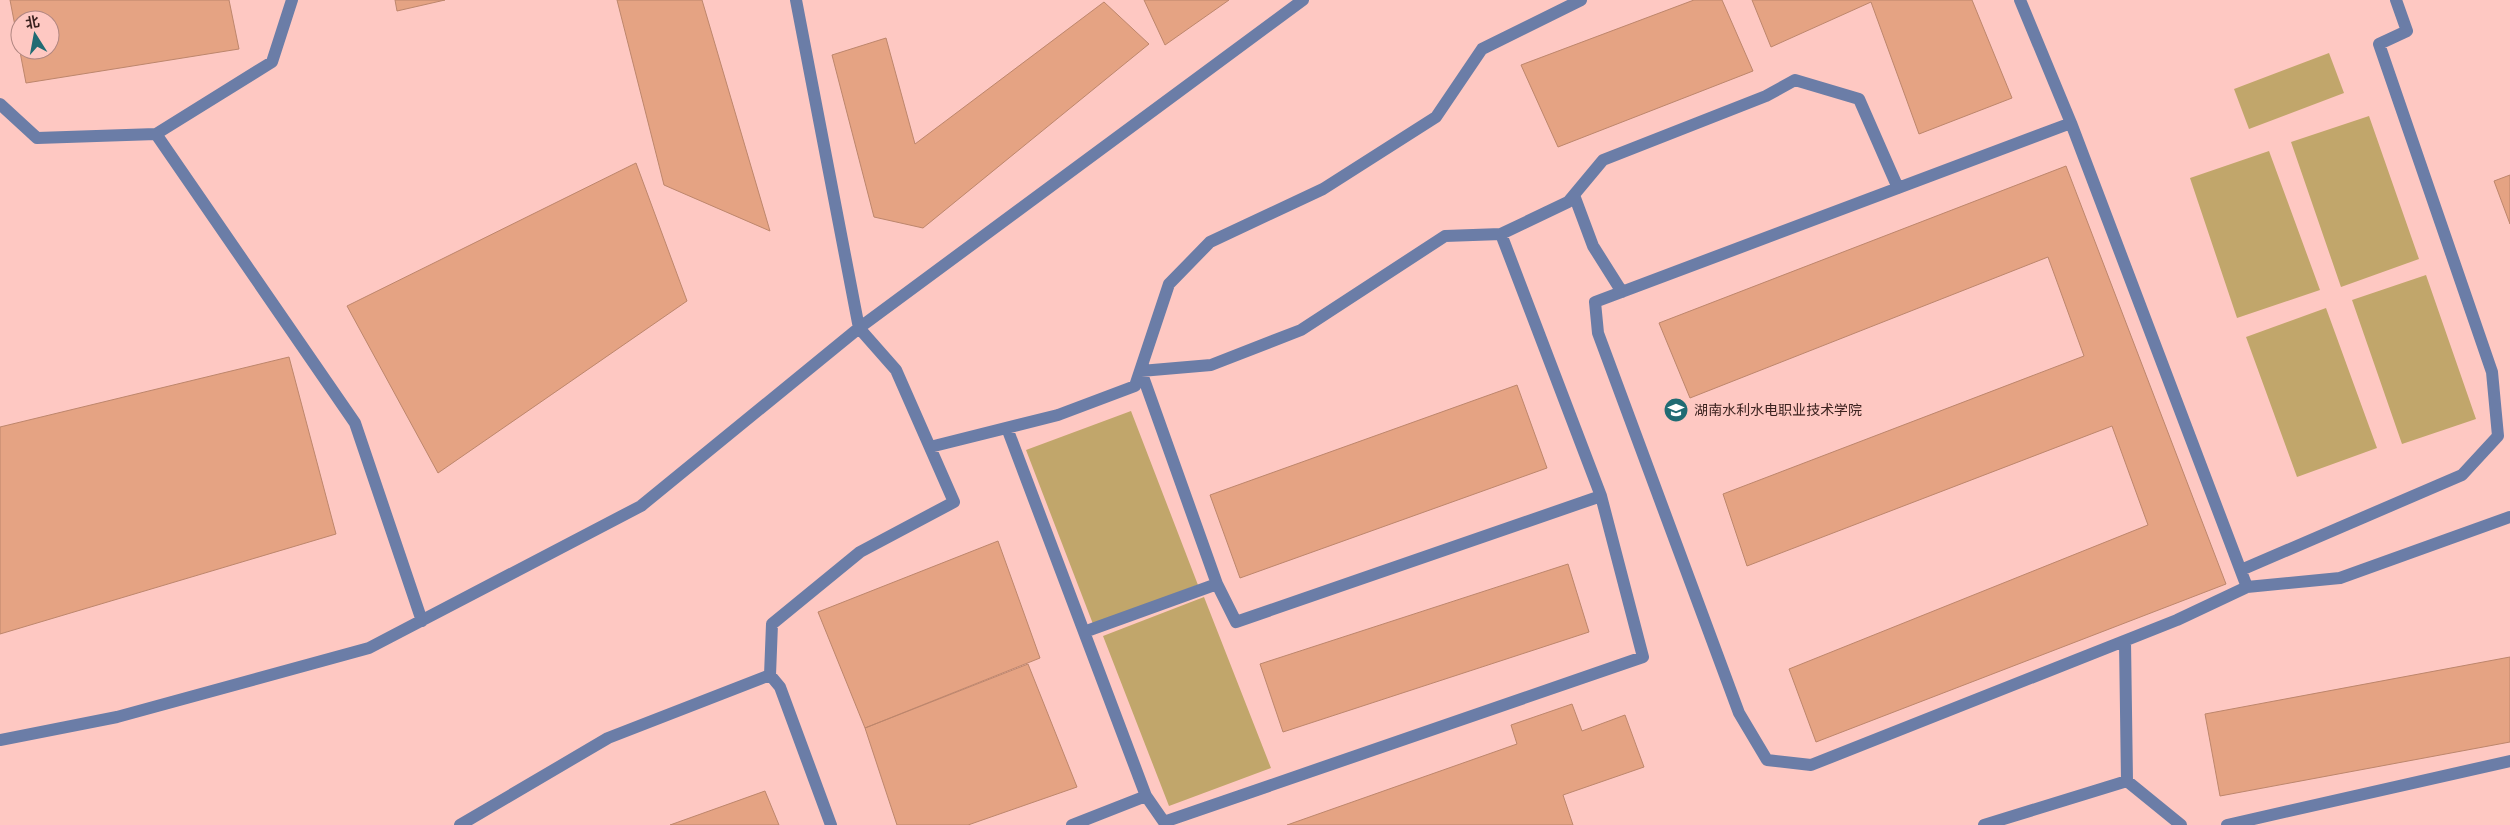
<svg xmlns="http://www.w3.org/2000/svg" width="2510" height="825" font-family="Helvetica,'Noto Sans SC',sans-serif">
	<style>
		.green { fill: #c1a66b }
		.building { fill: #e5a383; stroke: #bd866c; fill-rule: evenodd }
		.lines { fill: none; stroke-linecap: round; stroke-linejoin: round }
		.minor { stroke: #6b7da7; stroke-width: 12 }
		.labels { text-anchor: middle; stroke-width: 4; stroke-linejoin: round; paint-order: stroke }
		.poi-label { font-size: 14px; fill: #3b221f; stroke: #fec8c2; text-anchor: start }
	</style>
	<rect width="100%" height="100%" fill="#fec8c2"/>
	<!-- green -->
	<path class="green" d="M2329 53 2344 93 2249 129 2234 89Z
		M2369 116 2419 259 2341 287 2291 142Z
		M2269 151 2320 290 2237 318 2190 178Z
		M2426 275 2476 419 2402 444 2352 300Z
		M2326 308 2377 448 2297 477 2246 337Z
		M1131 411 1198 585 1093 624 1026 450Z
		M1204 597 1271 768 1169 806 1103 636Z"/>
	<!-- building -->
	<path class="building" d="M10 0H229L239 49 26 83ZM20 20H50V50H20Z
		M395 0H445L397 11Z
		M617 0H702L770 231 664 185Z
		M1144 0H1229L1165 45Z
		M1694 0H1722L1753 71 1558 147 1521 65Z
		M1752 0H1972L2012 98 1919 134 1871 2 1771 47Z
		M1104 2 1149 44 923 228 874 217 832 55 886 38 915 144Z
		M636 163 687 301 438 473 347 306Z
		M2066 166 2226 584 1816 742 1789 669 2148 525 2112 426 1747 566 1723 494 2084 356 2048 257 1690 398 1659 323Z
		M2510 175V224L2494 181Z
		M289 357 336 534 0 634V427Z
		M1517 385 1547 468 1240 578 1210 495Z
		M998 541 1040 658 865 728 818 612Z
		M1568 564 1589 632 1283 732 1260 664Z
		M2510 657V742L2220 796 2205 714Z
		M1028 664 1077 787 968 825H897L865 728Z
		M1572 704 1582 731 1625 715 1644 767 1563 795 1573 825H1287L1517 744 1511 725Z
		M765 791 779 825H670Z"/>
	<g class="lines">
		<!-- minor -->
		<path class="minor" d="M2020 0 2071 123 2247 587 2177 620 1811 765 1767 760 1739 713 1598 333 1595 302 2071 123
			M0 104 37 138 156 134 272 62 292 0
			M156 134 355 423 422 621
			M1574 195 1593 246 1622 292
			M1501 234 1568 202 1603 160 1766 96 1795 80 1859 99 1898 188
			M1007 428 1146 796 1072 825
			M930 447 1058 415 1135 386 1169 284 1210 242 1323 189 1436 117 1482 49 1581 0
			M2241 570 2462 475 2498 436 2492 372 2379 44 2407 31 2396 0
			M2247 587 2340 578 2510 517
			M1084 632 1217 584 1141 371 1211 365 1301 330 1445 236 1501 234 1601 496 1236 622 1217 584
			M770 675 772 624 860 552 954 502 896 370 859 328 796 0
			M0 740 117 717 369 648 641 506 859 328 1303 0
			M2127 781 2181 825
			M1146 796 1164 822 1643 657 1601 496
			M460 825 608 738 770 675 780 687 831 825
			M1984 825 2127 781 2125 641
			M2227 825 2510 761"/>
	</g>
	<!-- icons -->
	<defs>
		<symbol id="university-disc" viewBox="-11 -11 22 22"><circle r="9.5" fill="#206b73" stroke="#fec8c2"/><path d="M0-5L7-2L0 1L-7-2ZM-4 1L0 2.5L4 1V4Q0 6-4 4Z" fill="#fff"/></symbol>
	</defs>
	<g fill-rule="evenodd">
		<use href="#university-disc" x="1662" y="396" width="28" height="28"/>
	</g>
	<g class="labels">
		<!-- poi labels -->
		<g class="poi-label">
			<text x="1694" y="415">湖南水利水电职业技术学院</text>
		</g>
	</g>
	<!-- north arrow -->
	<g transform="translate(35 35) rotate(349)"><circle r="24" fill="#fec8c2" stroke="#b08681"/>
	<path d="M0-4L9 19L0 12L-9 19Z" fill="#206b73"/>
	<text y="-8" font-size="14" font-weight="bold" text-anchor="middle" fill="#3b221f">北</text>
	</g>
</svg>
